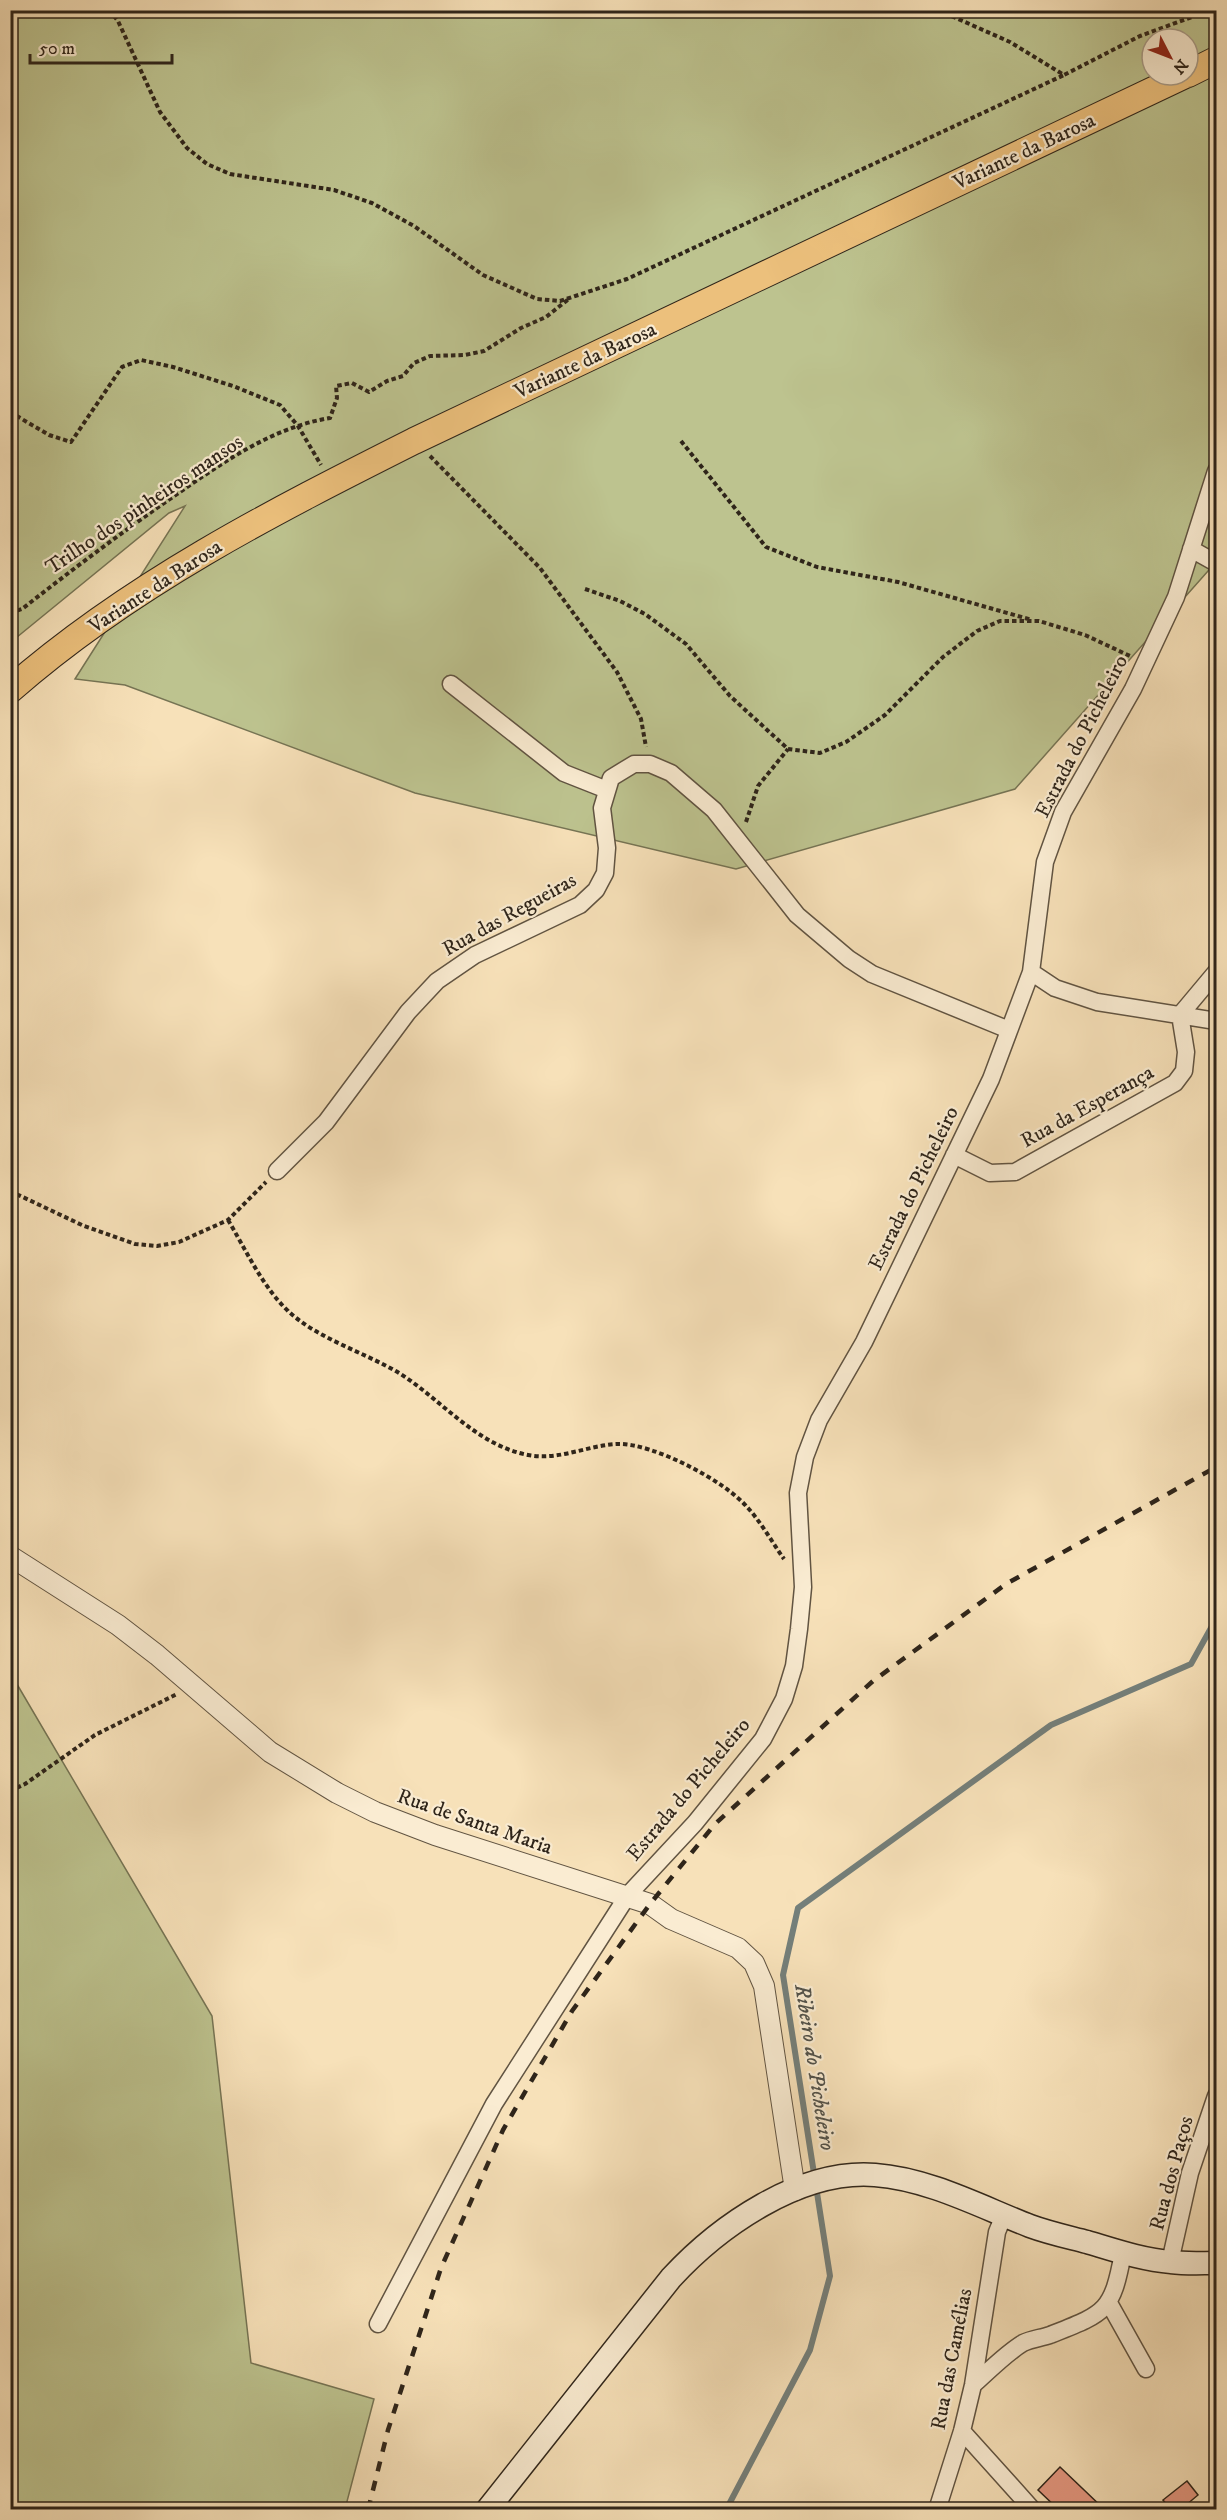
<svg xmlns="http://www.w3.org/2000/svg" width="1227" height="2520" font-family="'IM FELL DW Pica',serif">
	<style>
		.green { fill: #bdc38f; stroke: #767454; stroke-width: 1.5; fill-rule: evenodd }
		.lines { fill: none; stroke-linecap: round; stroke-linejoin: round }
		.stream { stroke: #747f7a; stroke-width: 6 }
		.building { fill: #e49780; stroke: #2f251a; stroke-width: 1.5 }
		.minor-casing { stroke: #615442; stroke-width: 19 }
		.tertiary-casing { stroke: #615442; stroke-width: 22 }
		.secondary-casing { stroke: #2f251a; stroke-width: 25 }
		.primary-casing { stroke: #2f251a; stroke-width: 28 }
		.path { stroke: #2f251a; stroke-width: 4; stroke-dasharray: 4.5 3; stroke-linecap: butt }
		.minor { stroke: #faecd2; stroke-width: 16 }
		.tertiary { stroke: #faecd2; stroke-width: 20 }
		.secondary { stroke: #faecd2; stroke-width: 22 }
		.primary { stroke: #ecc07c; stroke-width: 26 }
		.rail { stroke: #2f251a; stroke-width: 4.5; stroke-dasharray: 10 10; stroke-linecap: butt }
		.labels { text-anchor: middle; stroke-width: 4.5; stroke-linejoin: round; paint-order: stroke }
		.street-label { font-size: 21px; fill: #2f251a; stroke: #faecd2 }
		.water-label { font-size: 22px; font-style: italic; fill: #52524a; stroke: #faecd2 }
	</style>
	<rect width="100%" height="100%" fill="#f7e1b9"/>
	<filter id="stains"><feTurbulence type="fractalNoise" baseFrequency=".00333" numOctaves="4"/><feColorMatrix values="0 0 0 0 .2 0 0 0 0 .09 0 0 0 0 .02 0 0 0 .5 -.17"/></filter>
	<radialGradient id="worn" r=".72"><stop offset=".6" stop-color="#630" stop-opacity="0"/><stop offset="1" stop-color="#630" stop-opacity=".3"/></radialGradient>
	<!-- green -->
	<path class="green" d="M11 11H1216V562L1015 789 736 869 415 793 125 685 75 679 185 506 169 513 11 642ZM1152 39H1188V75H1152Z
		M11 1674 212 2016 251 2363 374 2399 345 2509H11Z"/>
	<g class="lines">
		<!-- stream -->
		<path class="stream" d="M726 2510 810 2350 830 2276 783 1975 798 1908 1051 1725 1191 1664 1216 1619"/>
	</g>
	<!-- building -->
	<path class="building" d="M1060 2467 1105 2510H1059L1038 2490Z
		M1187 2481 1198 2495 1180 2510H1171L1163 2500Z"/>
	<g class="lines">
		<defs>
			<path id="minor" d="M1191 549 1216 563
				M451 684 564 773 607 790
				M1031 972 1055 988 1097 1002 1216 1021
				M954 1155 990 1173 1015 1172 1175 1083 1184 1071 1186 1052 1180 1015 1216 972
				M277 1171 326 1122 408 1012 437 981 475 955 580 905 596 890 605 873 607 848 602 808 611 778 634 764H650L671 773 714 810 797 915 849 959 872 974 1009 1030
				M1170 2262 1190 2173 1216 2096
				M1109 2303 1146 2369
				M378 2324 494 2104 628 1895 695 1823 763 1739 784 1699 794 1666 799 1629 803 1587 798 1493 805 1457 819 1420 864 1342 991 1079 1031 972 1045 862 1063 812 1133 689 1176 597 1216 471
				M973 2385C989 2371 1005 2354 1023 2343 1031 2339 1041 2338 1050 2335 1106 2313 1112 2312 1123 2253
				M962 2431 1033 2510
				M937 2510 962 2431 973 2385 997 2232 1004 2215"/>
			<path id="tertiary" d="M10 1556 118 1625 157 1655 270 1752 337 1793 375 1812 435 1835 650 1904 671 1919 738 1948 754 1963 764 1986 795 2190"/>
			<path id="secondary" d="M487 2510 671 2278C719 2226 800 2169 875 2175 929 2179 981 2207 1030 2226 1049 2233 1068 2237 1087 2242 1114 2250 1143 2260 1171 2262 1186 2264 1201 2263 1216 2263"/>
			<path id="primary" d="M1188 74 1216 60
				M10 690C131 584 273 512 414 441L1185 75"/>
		</defs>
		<!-- minor casing -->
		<use href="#minor" class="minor-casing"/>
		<!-- tertiary casing -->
		<use href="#tertiary" class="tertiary-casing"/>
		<!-- secondary casing -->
		<use href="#secondary" class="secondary-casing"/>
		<!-- primary casing -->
		<use href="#primary" class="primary-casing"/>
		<!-- path -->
		<path class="path" d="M109 10 118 21 160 112 187 148 207 164 230 174 334 190 372 203 414 226 483 275 537 299 560 301 627 279 1064 75
			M938 10 1010 42 1064 75 1140 36 1211 10
			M10 412 49 435 71 442 122 367 141 360 173 367 233 386 280 405 298 426 321 465
			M681 441 766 547 817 567 898 582 1032 620
			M430 456 540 568 617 672 641 719 646 747
			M585 589 620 601 645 614 686 644 730 696 788 749 820 753 846 742 885 715 943 657 977 631 1000 621H1039L1085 635 1130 656
			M10 613 22 609C73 569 126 529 180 492 225 461 274 427 330 418L337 398 336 386 352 383 369 392 387 381 403 376 414 363 430 356 465 355 484 351 521 328 546 317 570 298
			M746 822 758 786 788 749
			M10 1191 84 1226 135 1244 157 1246 179 1242 228 1220 266 1182
			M228 1220C246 1250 262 1286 288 1311 318 1339 364 1352 399 1373 442 1400 476 1445 528 1455 559 1461 588 1445 618 1444 653 1443 725 1481 747 1507 761 1522 772 1542 784 1559
			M10 1791 25 1784 95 1735 177 1694"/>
		<!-- minor -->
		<use href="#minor" class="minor"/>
		<!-- tertiary -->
		<use href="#tertiary" class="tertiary"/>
		<!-- secondary -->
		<use href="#secondary" class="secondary"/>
		<!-- primary -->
		<use href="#primary" class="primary"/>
		<!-- rail -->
		<path class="rail" d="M368 2510 388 2430 441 2268 503 2130 572 2011 650 1904 715 1824 873 1681 1006 1584 1216 1467"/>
	</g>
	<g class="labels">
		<!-- street labels -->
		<g class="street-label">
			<text transform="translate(1024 151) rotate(-25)" y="7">Variante da Barosa</text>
			<text transform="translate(585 360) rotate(-25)" y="7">Variante da Barosa</text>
			<text transform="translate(144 504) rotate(-34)" y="7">Trilho dos pinheiros mansos</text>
			<text transform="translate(155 586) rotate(-33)" y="7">Variante da Barosa</text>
			<text transform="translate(1081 736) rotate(-63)" y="7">Estrada do Picheleiro</text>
			<text transform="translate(509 914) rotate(-29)" y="7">Rua das Regueiras</text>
			<text transform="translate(1087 1106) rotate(-29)" y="7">Rua da Esperança</text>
			<text transform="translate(913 1188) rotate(-64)" y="7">Estrada do Picheleiro</text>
			<text transform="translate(688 1789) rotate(-50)" y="7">Estrada do Picheleiro</text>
			<text transform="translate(475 1821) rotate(19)" y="7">Rua de Santa Maria</text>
			<text transform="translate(1171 2173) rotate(-75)" y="7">Rua dos Paços</text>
			<text transform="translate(951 2359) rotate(-79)" y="7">Rua das Camélias</text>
		</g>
		<!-- water labels -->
		<g class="water-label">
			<text transform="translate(816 2067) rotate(81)" y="8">Ribeiro do Picheleiro</text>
		</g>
	</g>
	<!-- margin -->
	<rect width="1227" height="2520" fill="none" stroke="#f7e1b9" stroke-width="36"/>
	<rect x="12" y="12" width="1203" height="2496" fill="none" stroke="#2f251a" stroke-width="3"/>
	<rect x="18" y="18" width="1191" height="2484" fill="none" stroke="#2f251a" stroke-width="1.5"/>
	<!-- north arrow -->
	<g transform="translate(1170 57) rotate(132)"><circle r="28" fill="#faecd2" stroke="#a99c88" stroke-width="1.5"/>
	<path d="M0-4.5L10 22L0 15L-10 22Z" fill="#8f2418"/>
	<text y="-9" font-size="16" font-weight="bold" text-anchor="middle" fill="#2f251a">N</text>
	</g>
	<!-- scale -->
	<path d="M30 54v9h142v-9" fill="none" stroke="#2f251a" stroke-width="3"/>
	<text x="39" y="54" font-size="18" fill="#2f251a" stroke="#faecd2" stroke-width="4.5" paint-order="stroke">50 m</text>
	<rect width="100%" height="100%" filter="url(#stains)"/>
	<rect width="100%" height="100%" fill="url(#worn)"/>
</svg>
